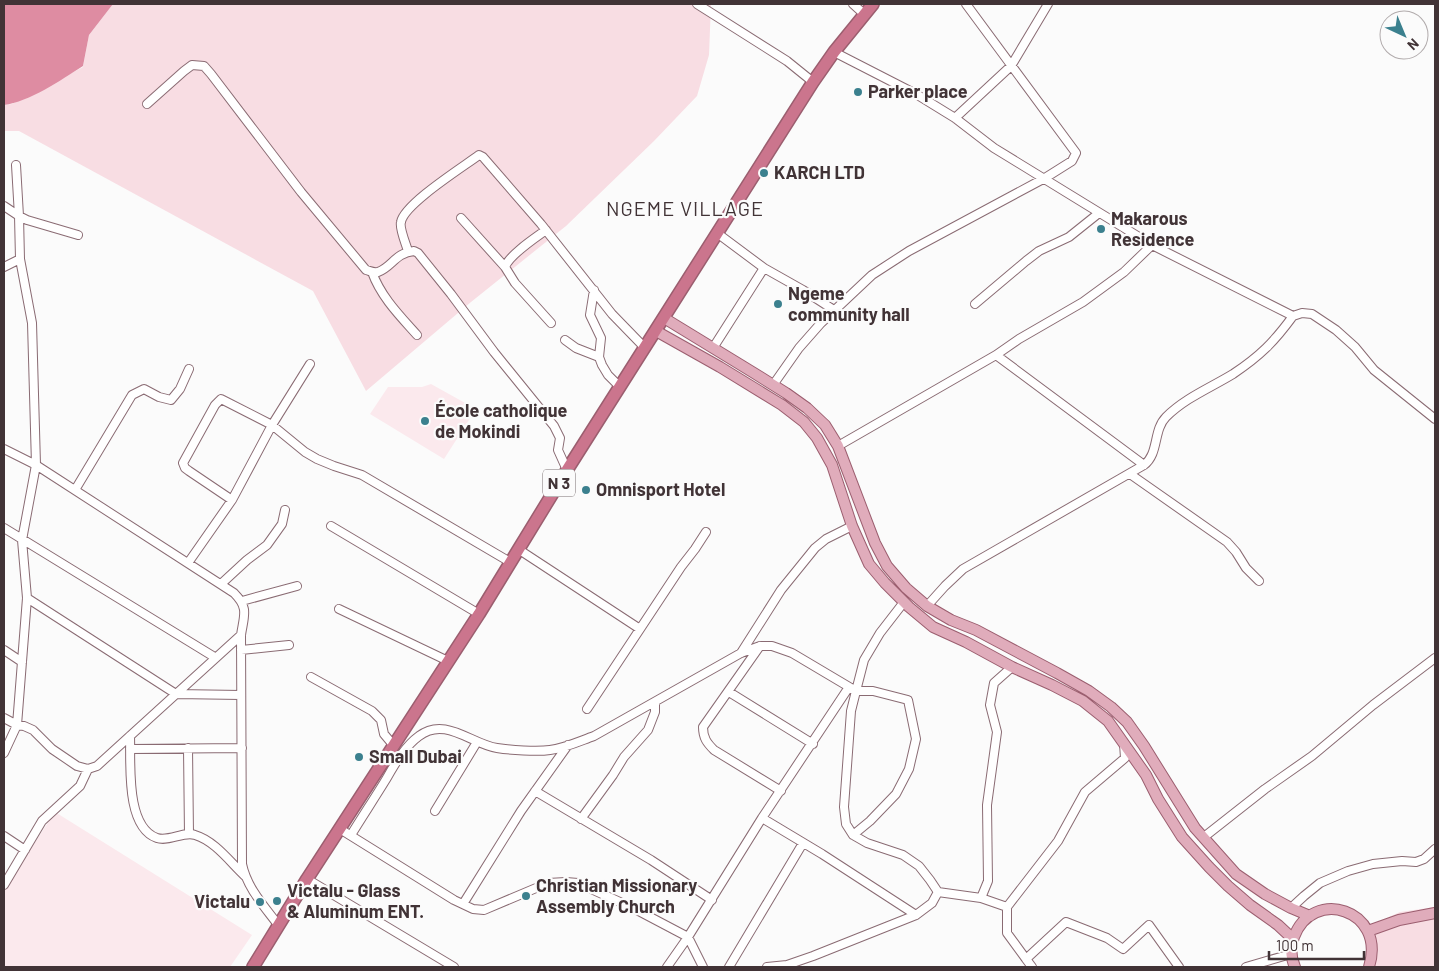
<svg xmlns="http://www.w3.org/2000/svg" width="1439" height="971" font-family="Barlow,sans-serif">
	<style>
		.built { fill: #fbe9ed }
		.green { fill: #f8dde3 }
		.water { fill: #de8ca2 }
		.lines { fill: none; stroke-linecap: round; stroke-linejoin: round }
		.minor-casing { stroke: #8a6b73; stroke-width: 10 }
		.major-casing { stroke: #9b5e6f; stroke-width: 12 }
		.highway-casing { stroke: #9b5e6f; stroke-width: 14 }
		.minor { stroke: #fff; stroke-width: 8 }
		.major { stroke: #e0acbb; stroke-width: 10 }
		.highway { stroke: #cb758d; stroke-width: 11 }
		.poi-dot { fill: #3b808e; stroke: #fbfbfb; stroke-width: 2 }
		.labels { text-anchor: middle; stroke-width: 4.5; stroke-linejoin: round; paint-order: stroke }
		.shield { fill: #fbfbfb; stroke: #796f71; stroke-width: 1 }
		.shield-label { font-size: 16px; font-weight: bold; fill: #413336 }
		.poi-label { font-size: 18px; font-weight: bold; fill: #413336; stroke: #fbfbfb; text-anchor: start }
		.quarter-label { font-size: 20px; letter-spacing: 1px; fill: #413336; stroke: #fbfbfb }
	</style>
	<rect width="100%" height="100%" fill="#fbfbfb"/>
	<!-- built -->
	<path class="built" d="M431 384 476 409 444 459 370 414 388 387H422Z
		M55 812 252 935 230 967H4V889Z"/>
	<!-- green -->
	<path class="green" d="M113 4H711L709 55 697 96 654 141 566 226 471 302 366 391 313 291 19 131H4V105L12 104 83 67 89 35Z
		M1435 907V967H1374C1378 952 1377 939 1369 926L1400 912Z"/>
	<!-- water -->
	<path class="water" d="M4 4H113L89 35 83 66C61 80 29 102 4 105Z"/>
	<g class="lines">
		<defs>
			<path id="minor" d="M697 4 787 61 813 82
				M853 4 864 14
				M834 52 916 94 955 118 994 148 1152 245 1293 316 1302 313 1312 314 1336 330 1355 347 1374 370 1435 419
				M147 104 184 71 192 65 204 66 211 74 301 192 366 270C370 271 374 273 378 272 392 267 395 253 414 251L418 253 451 294 494 352 554 426 560 438 558 450 567 470
				M955 118 1011 66 1048 4
				M16 165 19 216
				M4 206 19 216
				M461 218 505 267
				M546 230C535 238 509 255 505 267L515 283 551 323
				M717 233 764 268 803 290 834 310
				M408 251C406 244 399 228 401 222 404 204 463 167 479 155L483 157 541 224 612 314 645 348
				M20 259 19 216 27 220 78 235
				M4 267 20 259 32 323 36 465 234 593C249 608 244 615 241 635L242 864C247 888 264 906 279 926
				M372 272C381 297 400 316 417 335
				M594 290 590 315 601 338 599 357 602 365 608 375 620 387
				M975 304 1026 261 1039 251 1069 237 1099 213
				M565 340 576 348 599 357
				M713 348 764 268
				M996 355 1144 465
				M773 385 799 348 821 323 872 275 909 251 1045 178 1072 161 1076 153 966 4
				M838 446 996 355 1019 339 1083 302 1124 272 1152 245
				M4 449 36 465 22 540 27 598 17 725 4 753
				M1130 474 1227 542 1236 552 1246 568 1259 581
				M75 490 132 395 144 389 159 397 171 400 180 389 189 369
				M232 500 189 471 185 468 183 463 215 405 221 399 272 425 305 452 317 459 334 466 362 475 510 562
				M331 526 479 614
				M4 528 216 658
				M518 549 640 629 681 567 695 549 706 532
				M188 563 232 500 272 425 310 364
				M221 584 247 560 267 545 282 524 285 510
				M27 598 176 694 241 695
				M242 601 297 586
				M904 602 880 633 864 660 856 691 851 711 844 807 846 824 853 835 867 843 903 855 919 866 930 880 938 892
				M927 606 945 586 963 569 1144 465C1159 454 1153 430 1166 417 1185 398 1210 388 1233 374 1260 356 1274 342 1293 316
				M339 609 448 661
				M760 646 703 727C703 738 707 743 714 750L781 791
				M4 650 22 662
				M241 650 289 645
				M741 653 781 590 815 548 826 539 852 526
				M311 677 372 711 381 720 384 734 394 746
				M729 692 813 744
				M587 709 640 629
				M4 718 17 725 24 726 33 730 52 749 77 766 88 769 97 766 241 635
				M130 736C131 762 125 827 157 838 169 842 184 831 195 835 215 841 230 862 245 876
				M188 748 189 834
				M130 749 242 748
				M535 791 651 860 712 900
				M435 811 477 742
				M762 818 822 854 916 915
				M581 819 613 775 624 757 648 730 655 712V702
				M340 829 454 900 473 909 484 910 548 883 566 882 578 883 633 908 688 937 703 967
				M351 835C362 817 374 799 385 781 395 764 404 747 419 736 445 716 471 744 497 748 510 750 537 752 550 750 565 748 580 741 594 736L741 653 760 646H772L792 653 856 691H873L908 700 916 739 909 769 896 794 870 821 853 835
				M4 836 25 850
				M1204 837 1265 789 1312 756 1373 705 1435 658
				M307 879 454 967
				M4 885 42 821 80 786 88 769
				M938 892 981 898 1007 907V933L1026 959
				M981 898 988 881 987 805 997 732 990 705 994 683 1012 667
				M463 904 521 811 568 745
				M1007 907 1058 841 1085 792 1125 758 1124 744
				M1291 908 1304 896 1320 883 1348 871 1373 864 1402 861 1416 862 1424 859 1435 849
				M667 967 688 937 762 818 849 687
				M729 967 803 843
				M767 967 787 965 813 956 916 915 932 903 938 892
				M1032 967 1026 959 1066 922 1107 938 1123 949 1149 925 1179 967
				M1246 967 1291 954"/>
			<path id="major" d="M664 318 754 373 786 393 807 408 825 425 838 446 875 543 887 566 906 588 927 606 951 620 976 630 1057 673 1089 691 1111 707 1127 722 1144 746 1195 828 1236 874 1265 894 1291 908 1310 916
				M656 331 720 367 782 405 804 422 817 438 832 465 852 526 869 564 885 583 909 607 933 627 966 642 1012 667 1052 685 1083 701 1108 721 1146 775 1158 799 1182 837 1209 867 1228 886 1250 905 1278 925 1293 939
				M1368 931 1399 920 1435 913
				M1295 967C1291 958 1290 947 1294 937 1312 887 1387 909 1369 967"/>
			<path id="highway" d="M253 967 307 879 479 614 567 470 813 82 834 52 873 4"/>
		</defs>
		<!-- minor casing -->
		<use href="#minor" class="minor-casing"/>
		<!-- major casing -->
		<use href="#major" class="major-casing"/>
		<!-- highway casing -->
		<use href="#highway" class="highway-casing"/>
		<!-- minor -->
		<use href="#minor" class="minor"/>
		<!-- major -->
		<use href="#major" class="major"/>
		<!-- highway -->
		<use href="#highway" class="highway"/>
	</g>
	<!-- markers -->
	<g class="poi-dot">
		<circle cx="858" cy="92" r="5"/>
		<circle cx="764" cy="173" r="5"/>
		<circle cx="1101" cy="229" r="5"/>
		<circle cx="778" cy="304" r="5"/>
		<circle cx="425" cy="421" r="5"/>
		<circle cx="586" cy="490" r="5"/>
		<circle cx="359" cy="757" r="5"/>
		<circle cx="526" cy="896" r="5"/>
		<circle cx="277" cy="901" r="5"/>
		<circle cx="260" cy="902" r="5"/>
	</g>
	<g class="labels">
		<!-- shield labels -->
		<rect class="shield" x="543" y="469.5" width="32" height="27" rx="4"/>
		<g class="shield-label">
			<text x="559" y="489">N 3</text>
		</g>
		<!-- poi labels -->
		<g class="poi-label">
			<text x="868" y="98">Parker place</text>
			<text x="774" y="179">KARCH LTD</text>
			<text x="1111" y="225">Makarous<tspan x="1111" dy="21">Residence</tspan></text>
			<text x="788" y="300">Ngeme<tspan x="788" dy="21">community hall</tspan></text>
			<text x="435" y="417">École catholique<tspan x="435" dy="21">de Mokindi</tspan></text>
			<text x="596" y="496">Omnisport Hotel</text>
			<text x="369" y="763">Small Dubai</text>
			<text x="536" y="892">Christian Missionary<tspan x="536" dy="21">Assembly Church</tspan></text>
			<text x="287" y="897">Victalu - Glass<tspan x="287" dy="21">&amp; Aluminum ENT.</tspan></text>
			<text x="250" y="908" text-anchor="end">Victalu</text>
		</g>
		<!-- quarter labels -->
		<g class="quarter-label">
			<text x="685" y="216">NGEME VILLAGE</text>
		</g>
	</g>
	<!-- border -->
	<rect width="1439" height="971" fill="none" stroke="#413336" stroke-width="10"/>
	<!-- north arrow -->
	<g transform="translate(1404 35) rotate(136)"><circle r="24" fill="#fbfbfb" stroke="#b1abac"/>
	<path d="M0-4L9 19L0 12L-9 19Z" fill="#3b808e"/>
	<text y="-8" font-size="14" font-weight="bold" text-anchor="middle" fill="#413336">N</text>
	</g>
	<!-- scale -->
	<path d="M1269 951v8h95v-8" fill="none" stroke="#413336" stroke-width="2.5"/>
	<text x="1276" y="951" font-size="15" fill="#413336" stroke="#fbfbfb" stroke-width="4" paint-order="stroke">100 m</text>
</svg>
